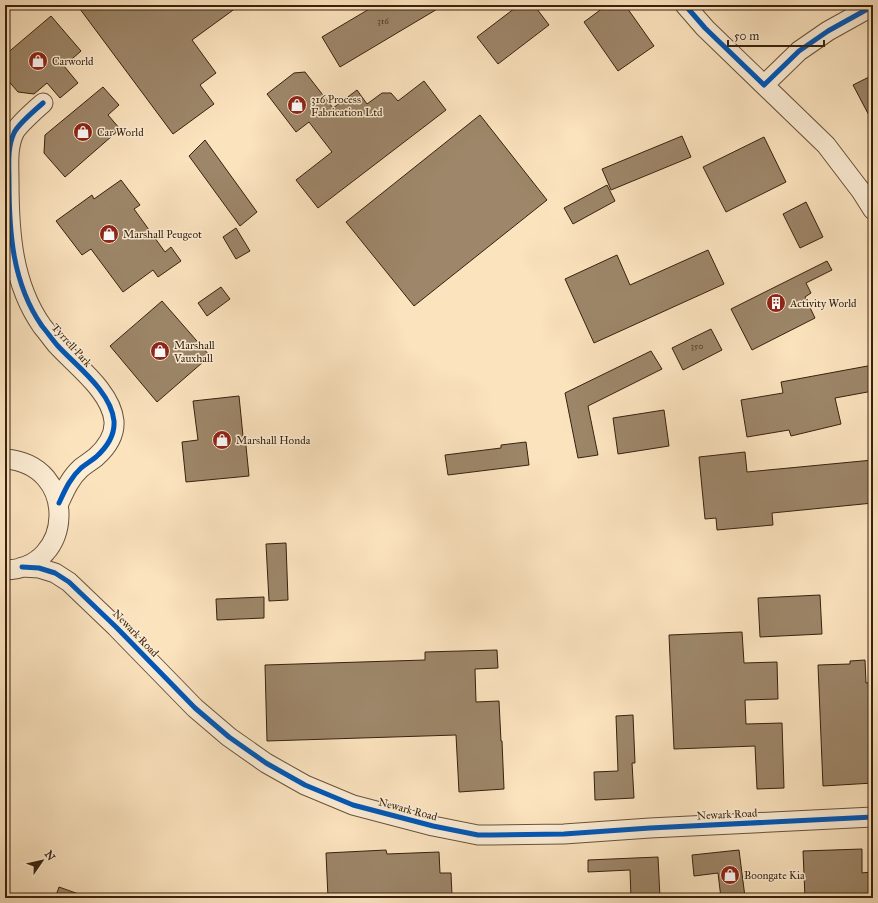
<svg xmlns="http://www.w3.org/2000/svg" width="878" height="903" font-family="'IM FELL Great Primer',serif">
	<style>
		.building { fill: #9d8669; stroke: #38220d }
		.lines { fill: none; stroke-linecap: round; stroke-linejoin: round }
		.minor-casing { stroke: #695239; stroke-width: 21 }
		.minor { stroke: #fcedd5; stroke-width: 19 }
		.cycleway-casing { stroke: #fcedd5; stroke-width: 8 }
		.cycleway { stroke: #0057b8; stroke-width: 5 }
		.labels { text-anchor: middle; stroke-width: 3; stroke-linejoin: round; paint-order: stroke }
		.number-label { font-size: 9px; fill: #513b24 }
		.poi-label { font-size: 11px; fill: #38220d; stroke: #fcedd5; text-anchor: start }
		.street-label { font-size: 11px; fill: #38220d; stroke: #fcedd5 }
	</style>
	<rect width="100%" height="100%" fill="#fbe3be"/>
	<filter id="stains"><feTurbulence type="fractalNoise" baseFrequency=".005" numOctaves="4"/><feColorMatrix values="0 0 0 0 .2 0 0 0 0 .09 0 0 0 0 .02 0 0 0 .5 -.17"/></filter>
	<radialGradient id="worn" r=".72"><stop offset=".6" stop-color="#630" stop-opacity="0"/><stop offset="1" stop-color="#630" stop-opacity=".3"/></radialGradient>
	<!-- building -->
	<path class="building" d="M77 5H240L192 40 216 73 200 85 214 104 173 134Z
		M376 5H444L340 67 322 37Z
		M519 5H534L549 25 498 64 477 37Z
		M607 5H625L654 46 618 71 584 22Z
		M51 16 81 51 64 66 78 83 60 98 47 83 34 94 18 92 5 77V55Z
		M305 72 333 108 357 90 367 104 382 93H391L398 101 424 81 446 110 318 208 296 180 332 152 309 122 296 132 267 94 294 73Z
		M873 75V123L853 85Z
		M103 87 119 105 108 115 120 129 65 177 44 153 45 135Z
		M480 115 547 200 414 306 346 222Z
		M682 136 691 157 611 190 602 169Z
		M764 137 786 182 726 212 703 167Z
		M205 140 257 212 240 226 189 156Z
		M121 180 140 205 134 209 165 252 171 247 181 261 158 277 153 270 123 292 91 249 82 255 56 221 92 195 94 199Z
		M607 185 615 201 573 224 564 208Z
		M806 202 823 237 800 248 783 214Z
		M236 228 250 251 236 259 223 237Z
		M708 250 724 284 594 343 565 279 617 255 630 285Z
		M827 261 832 270 806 283 811 293 805 297 815 318 752 350 731 309Z
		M221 287 230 299 207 316 198 303Z
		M162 301 210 356 157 402 110 346Z
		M711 329 722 350 683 370 672 348Z
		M651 351 662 369 588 406 598 455 578 458 565 393Z
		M873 365V391L835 398 841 424 791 436 789 430 747 437 741 400 783 393 781 382Z
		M239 396 243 436H245L249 476 186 482 182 442 198 440 193 401Z
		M664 410 669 446 618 454 613 418Z
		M526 442 529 465 448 475 445 455 501 448V445Z
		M745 452 747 472 873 460V503L772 513 773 525 717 530 716 518 705 519 699 457Z
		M286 543 288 600 269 601 266 544Z
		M820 595 822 634 760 637 758 598Z
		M264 597V618L217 620 216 599Z
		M742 632 744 663 777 662 778 699 745 700 746 724 782 723 784 788 757 789 755 746 674 749 669 635Z
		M497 650 498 668 475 669 476 702 499 701 501 741H502L504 789 459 792 456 735 267 741 265 665 425 660V652Z
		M865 660 866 683 873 682V783L823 786 818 665 850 664V661Z
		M633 715 635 763H632L634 798 595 800 594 772 618 771 616 716Z
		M862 849V873L871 872V898H805L803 851Z
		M386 850 387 854 439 852 440 873H451L452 896H441V898H328L326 853Z
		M739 850 745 897 721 898 718 873 694 876 692 855Z
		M658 857 660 898H631L630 870 588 872V860Z
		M59 887 87 897 86 898H55Z"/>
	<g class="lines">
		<defs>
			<path id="minor" d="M685 5 705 28 826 145 861 191 873 210
				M764 85 799 51 828 31 873 6
				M43 103C36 109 17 126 14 133 7 148 9 166 9 181 9 231 12 283 42 326 47 332 52 339 57 345 76 366 111 391 114 421 115 435 106 448 96 457 91 461 86 464 81 468 70 478 65 490 59 503
				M5 459C79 464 75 569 5 570
				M22 567 39 568 55 573 69 582 116 627 195 708 229 737 266 763 305 785 353 805 433 826 478 835H492L564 834 650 828 873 817"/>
		</defs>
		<!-- minor casing -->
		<use href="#minor" class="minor-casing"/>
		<!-- minor -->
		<use href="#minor" class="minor"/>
		<defs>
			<path id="cycleway" d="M685 5 705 28 764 85 799 51 828 31 873 6
				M43 103C36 109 17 126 14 133 7 148 9 166 9 181 9 231 12 283 42 326 47 332 52 339 57 345 76 366 111 391 114 421 115 435 106 448 96 457 91 461 86 464 81 468 70 478 65 490 59 503
				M22 567 39 568 55 573 69 582 116 627 195 708 229 737 266 763 305 785 353 805 433 826 478 835H492L564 834 650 828 873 817"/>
		</defs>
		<!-- cycleway casing -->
		<use href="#cycleway" class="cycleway-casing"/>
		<!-- cycleway -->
		<use href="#cycleway" class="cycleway"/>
	</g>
	<!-- icons -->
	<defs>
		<symbol id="shop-disc" viewBox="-11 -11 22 22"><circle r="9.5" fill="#8f2418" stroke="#fcedd5"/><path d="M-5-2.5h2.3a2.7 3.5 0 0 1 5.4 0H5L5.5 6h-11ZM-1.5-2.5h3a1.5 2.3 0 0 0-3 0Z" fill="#fff"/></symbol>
		<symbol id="building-disc" viewBox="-11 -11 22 22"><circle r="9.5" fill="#8f2418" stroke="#fcedd5"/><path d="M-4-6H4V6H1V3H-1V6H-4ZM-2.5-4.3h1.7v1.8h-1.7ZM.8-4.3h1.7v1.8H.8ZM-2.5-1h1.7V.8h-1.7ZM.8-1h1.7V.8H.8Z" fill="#fff"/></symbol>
	</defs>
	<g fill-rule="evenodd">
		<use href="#shop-disc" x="27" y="50" width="22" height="22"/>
		<use href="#shop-disc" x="286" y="94" width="22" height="22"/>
		<use href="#shop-disc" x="72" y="121" width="22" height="22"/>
		<use href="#shop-disc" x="98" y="223" width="22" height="22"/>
		<use href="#building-disc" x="765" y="292" width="22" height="22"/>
		<use href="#shop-disc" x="149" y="340" width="22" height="22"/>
		<use href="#shop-disc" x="211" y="429" width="22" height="22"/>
		<use href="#shop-disc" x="719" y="864" width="22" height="22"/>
	</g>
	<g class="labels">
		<!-- number labels -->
		<g class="number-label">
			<text x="383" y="24">316</text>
			<text x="697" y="349">350</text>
		</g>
		<!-- poi labels -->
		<g class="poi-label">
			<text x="52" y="65">Carworld</text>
			<text x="311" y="103">316 Process<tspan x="311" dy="13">Fabrication Ltd</tspan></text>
			<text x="97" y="136">Car World</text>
			<text x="123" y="238">Marshall Peugeot</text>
			<text x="790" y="307">Activity World</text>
			<text x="174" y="349">Marshall<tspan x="174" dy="13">Vauxhall</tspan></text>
			<text x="236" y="444">Marshall Honda</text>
			<text x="744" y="879">Boongate Kia</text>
		</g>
		<!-- street labels -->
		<g class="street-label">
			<text transform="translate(72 345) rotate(48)" y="4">Tyrrell Park</text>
			<text transform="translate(136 633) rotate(46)" y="4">Newark Road</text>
			<text transform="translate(408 809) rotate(15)" y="4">Newark Road</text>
			<text transform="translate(727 814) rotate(-3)" y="4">Newark Road</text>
		</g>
	</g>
	<!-- margin -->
	<rect width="878" height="903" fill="none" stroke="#fbe3be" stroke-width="20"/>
	<rect x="6" y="6" width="866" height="891" fill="none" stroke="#38220d" stroke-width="2"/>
	<rect x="10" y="10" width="858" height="883" fill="none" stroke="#38220d"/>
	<!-- north arrow -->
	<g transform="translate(42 861) rotate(56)" stroke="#fcedd5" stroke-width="3" paint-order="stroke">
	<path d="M0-3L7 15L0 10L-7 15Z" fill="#38220d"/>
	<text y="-6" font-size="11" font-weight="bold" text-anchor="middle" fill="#38220d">N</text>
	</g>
	<!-- scale -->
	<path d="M728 40v6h96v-6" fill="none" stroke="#38220d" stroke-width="2"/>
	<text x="734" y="40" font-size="12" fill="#38220d" stroke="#fcedd5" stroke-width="3" paint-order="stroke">50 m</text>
	<rect width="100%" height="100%" filter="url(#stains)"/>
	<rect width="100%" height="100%" fill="url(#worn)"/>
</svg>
